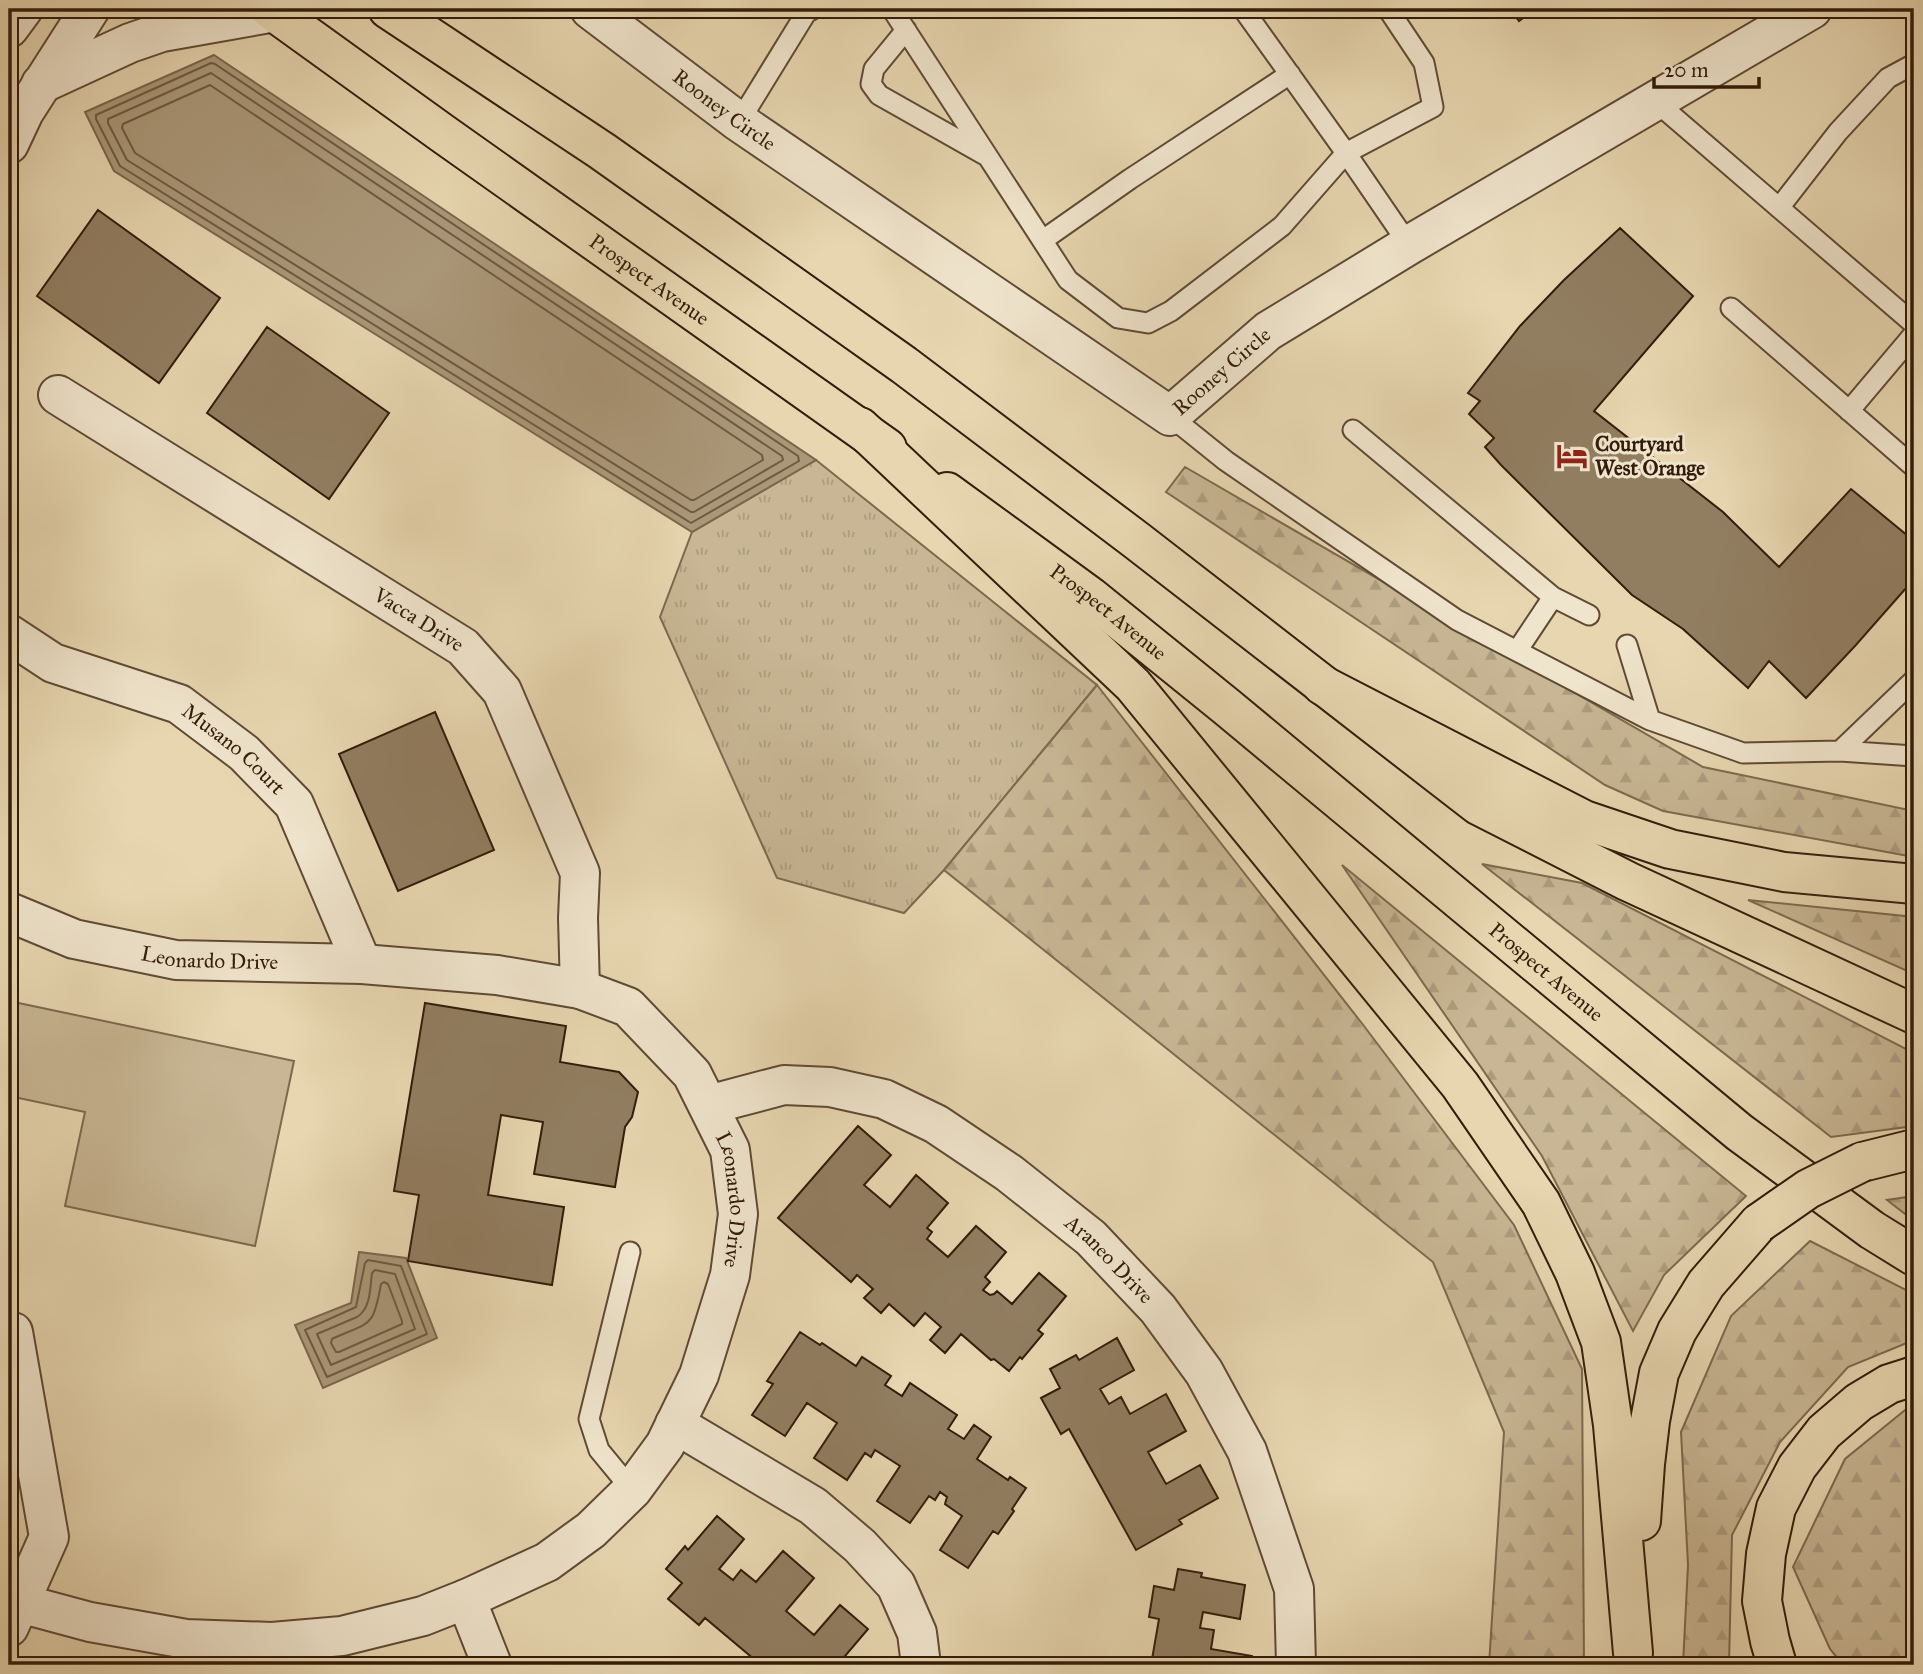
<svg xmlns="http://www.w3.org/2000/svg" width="1923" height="1674" font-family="'IM FELL Great Primer',serif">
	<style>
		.grass { fill: url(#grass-tufts); stroke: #7e694f; stroke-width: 2 }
		.forest { fill: url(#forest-firs); stroke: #7e694f; stroke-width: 2 }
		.garden { fill: #c8b694; stroke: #7e694f; stroke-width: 2 }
		.water { fill: #aa9778; stroke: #7a664c; stroke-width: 2 }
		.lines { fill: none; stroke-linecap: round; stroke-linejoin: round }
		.shore { stroke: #6e5a41; stroke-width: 2 }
		.building { fill: #917d60; stroke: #331c0a; stroke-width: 2 }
		.lane-casing { stroke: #604a34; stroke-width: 23 }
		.street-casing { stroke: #604a34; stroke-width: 42 }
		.primary-casing { stroke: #331c0a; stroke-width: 42 }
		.highway-casing { stroke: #331c0a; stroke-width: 42 }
		.lane { stroke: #efe4cc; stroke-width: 19 }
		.street { stroke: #efe4cc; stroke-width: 38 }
		.primary { stroke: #e7d6b0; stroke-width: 38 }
		.highway { stroke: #e7d6b0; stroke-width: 38 }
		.highway-bridge-casing { stroke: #331c0a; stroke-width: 42; stroke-linecap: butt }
		.highway-bridge { stroke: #e7d6b0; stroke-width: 38 }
		.labels { text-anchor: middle; stroke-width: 6; stroke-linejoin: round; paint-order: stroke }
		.street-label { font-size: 21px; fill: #331c0a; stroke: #efe4cc }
		.poi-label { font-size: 21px; font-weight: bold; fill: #331c0a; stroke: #efe4cc; text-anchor: start }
	</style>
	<defs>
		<pattern id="grass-tufts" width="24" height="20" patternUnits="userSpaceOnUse" patternTransform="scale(1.75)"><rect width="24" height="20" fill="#c8b694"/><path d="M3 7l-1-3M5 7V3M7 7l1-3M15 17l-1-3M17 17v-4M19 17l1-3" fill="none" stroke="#ac9c7e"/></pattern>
		<pattern id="forest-firs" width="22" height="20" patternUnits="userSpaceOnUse" patternTransform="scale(1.75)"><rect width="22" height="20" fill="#c8b694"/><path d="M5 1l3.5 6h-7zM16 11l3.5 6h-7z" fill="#ac9c7e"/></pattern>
	</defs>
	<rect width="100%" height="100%" fill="#e7d6b0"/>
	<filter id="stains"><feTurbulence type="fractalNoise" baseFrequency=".00286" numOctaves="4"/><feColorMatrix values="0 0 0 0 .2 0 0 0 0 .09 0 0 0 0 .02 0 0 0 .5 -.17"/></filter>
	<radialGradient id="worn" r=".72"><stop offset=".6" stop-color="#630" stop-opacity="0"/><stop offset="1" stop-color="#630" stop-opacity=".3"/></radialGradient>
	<!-- grass -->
	<path class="grass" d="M816 460 1097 685 944 870 904 913 777 878 660 617 692 532Z"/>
	<!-- forest -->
	<path class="forest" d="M1185 467 1703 767 1914 811V857L1663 811 1605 785 1166 492Z
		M1097 685 1364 1026 1514 1225 1582 1369 1584 1665H1489L1504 1432 1433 1262 944 870Z
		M1482 864 1582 883 1914 1053V1126L1831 1137Z
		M1342 865 1746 1196 1664 1275 1633 1331 1542 1156Z
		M1748 900 1914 917V974Z
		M1914 1196V1221L1887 1200Z
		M1810 1241 1914 1294V1340L1848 1367 1780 1442 1732 1535 1729 1665H1683L1688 1565 1681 1432 1731 1316Z
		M1910 1406H1914V1665H1843L1830 1649 1793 1567 1845 1459Z"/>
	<!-- garden -->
	<path class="garden" d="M9 1001 294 1061 255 1246 65 1206 85 1112 9 1096Z"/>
	<!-- water -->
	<path class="water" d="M214 55 816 460 692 532 114 171 85 112Z
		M359 1252 406 1258 437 1338 323 1388 295 1325 351 1303Z"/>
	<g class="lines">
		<!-- shore -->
		<path class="shore" d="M211 63 215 64 798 456 799 461 691 523 120 166 96 119V115Z
			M211 73 782 456 783 460 694 512H691L127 160 108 123V119Z
			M210 85 762 455 763 460 694 500H691L135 153 122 128 123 124Z
			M368 1260 401 1266 427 1334 327 1377 305 1330 356 1307 365 1263Z
			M375 1270 395 1274 415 1329 331 1365 317 1334 357 1317C371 1308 370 1288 372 1273Z
			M384 1282 388 1284 402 1321V1324L339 1352H336L331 1343 332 1339C371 1321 373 1329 381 1284Z"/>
	</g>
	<!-- building -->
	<path class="building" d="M1510 9H1535L1519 21Z
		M98 210 220 298 159 383 37 296Z
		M1620 228 1693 296 1594 411 1723 512 1779 567 1851 489 1914 541V579L1855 646 1806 698 1769 661 1748 688 1683 629 1632 595 1501 465 1485 447 1494 438 1469 414 1480 401 1468 393 1520 326 1564 280Z
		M267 327 389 413 329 499 207 413Z
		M435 712 494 850 398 891 339 754Z
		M425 1003 566 1026 560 1062 619 1072 638 1092 632 1117 625 1127 615 1187 534 1174 543 1122 501 1115 488 1195 564 1207 552 1285 408 1261 419 1195 394 1191Z
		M858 1126 891 1155 864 1185 890 1207 916 1175 948 1203 927 1228 932 1232 927 1239 948 1257 976 1226 1006 1252 985 1277 990 1282 983 1290 990 1295 994 1294 997 1291 1012 1304 1039 1273 1066 1296 1038 1330 1043 1334 1022 1359 1020 1357 1009 1371 994 1359 991 1360 961 1334 945 1353 930 1340 941 1327 925 1313 914 1326 889 1304 881 1313 864 1298 873 1289 857 1275 851 1282 778 1218Z
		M800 1332 820 1345 822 1343 856 1366 862 1357 891 1376 885 1385 902 1396 910 1383 957 1415 948 1429 964 1439 974 1425 991 1437 977 1459 1008 1480 1010 1477 1026 1488 1012 1509 1014 1511 998 1534 993 1531 968 1568 940 1550 962 1516 945 1504 947 1497 940 1492 935 1500 929 1496 910 1523 877 1501 900 1466 875 1450 871 1457 865 1453 847 1480 814 1458 837 1423 807 1403 785 1436 752 1415 773 1384 767 1381Z
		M1117 1338 1134 1370 1100 1389 1109 1404 1121 1397 1130 1414 1166 1394 1186 1431 1148 1452 1166 1484 1200 1465 1218 1498 1179 1520 1182 1524 1136 1550 1069 1429 1061 1434 1041 1398 1060 1388 1050 1369 1076 1355 1079 1360Z
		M717 1516 744 1539 719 1569 733 1580 741 1570 756 1582 783 1551 814 1578 786 1611 814 1635 840 1605 868 1629 839 1663 842 1665H761L705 1618 699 1625 668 1599 682 1583 666 1569 685 1546 688 1550Z
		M1178 1569 1202 1573 1201 1577 1245 1585 1240 1619 1203 1612 1200 1628 1214 1630 1211 1649 1252 1656 1251 1665H1151L1159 1619 1149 1617 1154 1586 1174 1590Z"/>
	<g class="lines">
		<defs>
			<path id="lane" d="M892 9 1068 280 1118 318 1148 323 1171 311 1282 226 1346 153 1433 107 1424 63 1388 9
				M1243 9 1346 153 1409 245
				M906 30 874 69 871 84 879 95 985 155
				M1655 101 1914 324
				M739 122 806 13 813 9
				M1779 208 1838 132 1888 78 1914 64
				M1043 240 1130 179 1290 74
				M1731 308 1914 467
				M1849 411 1914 334
				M1170 416 1226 461 1457 620 1650 720 1743 753 1840 751 1914 756
				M1353 430 1553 597 1517 651
				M1553 597 1589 615
				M1627 645 1650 720
				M1840 751 1914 680
				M630 1252 589 1419 599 1450 632 1490"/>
			<g id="street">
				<path id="s1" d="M590 9 739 122 1170 416 1268 331 1409 245 1812 9"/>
				<path d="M9 28 23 9"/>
				<path d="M41 84 130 43 162 32 275 12"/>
				<path d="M9 144 24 112 90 9"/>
				<path id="s2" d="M58 395 463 647 502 691 580 873 578 918 580 989"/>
				<path id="s3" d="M9 634 53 663 179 704 244 753 294 804 362 964"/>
				<path id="s4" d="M9 912 74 939 176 960 362 964 497 975 580 989 628 1007 692 1074 730 1150 738 1214 730 1275 699 1375 665 1445 632 1490 591 1530 547 1562 466 1599 423 1616 342 1636 272 1642 186 1639 90 1622 38 1608 9 1592"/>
				<path id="s5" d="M708 1105 784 1085 830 1087 884 1099 936 1124 1009 1173 1091 1238 1158 1309 1204 1372 1247 1451 1294 1589 1296 1665"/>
				<path d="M9 1331 13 1332 49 1537 9 1627"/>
				<path d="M675 1424 813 1506 860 1546 896 1585 917 1633 921 1665"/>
				<path d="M466 1599 492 1665"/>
			</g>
			<g id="primary">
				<path id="s6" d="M270 9 442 133 887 448"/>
				<path d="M388 9 602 151 904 365 1136 540 1478 805 1627 881 1914 1014"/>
				<path id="s7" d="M947 492 1091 597 1227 707 1739 1132 1872 1230 1914 1256"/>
			</g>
			<path id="highway" d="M860 427 1133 685 1460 1085 1541 1203 1575 1273 1601 1342 1613 1425 1633 1653
				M1322 685 1584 820 1670 849 1784 872 1914 884
				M1862 1162 1914 1149
				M1641 1521 1645 1464 1650 1421 1659 1373 1677 1331 1706 1284 1759 1223
				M1777 1665 1770 1641 1762 1601 1766 1554 1776 1508 1797 1467 1824 1432 1859 1402 1889 1384 1914 1376"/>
		</defs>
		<!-- lane casing -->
		<use href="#lane" class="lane-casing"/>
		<!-- street casing -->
		<use href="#street" class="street-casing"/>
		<!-- primary casing -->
		<use href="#primary" class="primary-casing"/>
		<!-- highway casing -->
		<use href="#highway" class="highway-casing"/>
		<!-- lane -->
		<use href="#lane" class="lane"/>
		<!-- street -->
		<use href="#street" class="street"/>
		<!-- primary -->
		<use href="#primary" class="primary"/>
		<!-- highway -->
		<use href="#highway" class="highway"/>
		<defs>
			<path id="highway-bridge" d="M1759 1223 1808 1189 1862 1162"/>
		</defs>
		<!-- highway-bridge casing -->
		<use href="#highway-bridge" class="highway-bridge-casing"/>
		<!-- highway-bridge -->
		<use href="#highway-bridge" class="highway-bridge"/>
	</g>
	<!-- icons -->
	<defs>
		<symbol id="hotel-bare" viewBox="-9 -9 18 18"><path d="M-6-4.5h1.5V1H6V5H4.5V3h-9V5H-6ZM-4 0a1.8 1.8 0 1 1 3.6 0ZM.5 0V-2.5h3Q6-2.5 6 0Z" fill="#8f2418" stroke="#efe4cc" stroke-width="2.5" paint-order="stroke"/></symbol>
	</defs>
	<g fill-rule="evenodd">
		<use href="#hotel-bare" x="1550" y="434" width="44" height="44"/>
	</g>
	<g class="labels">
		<!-- street labels -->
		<g class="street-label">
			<text dy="7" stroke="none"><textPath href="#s1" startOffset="168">Rooney Circle</textPath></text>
			<text dy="7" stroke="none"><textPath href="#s6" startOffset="466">Prospect Avenue</textPath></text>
			<text dy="7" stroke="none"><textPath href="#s1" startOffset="777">Rooney Circle</textPath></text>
			<text dy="7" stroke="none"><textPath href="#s7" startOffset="201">Prospect Avenue</textPath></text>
			<text dy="7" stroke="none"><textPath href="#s2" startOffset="425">Vacca Drive</textPath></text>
			<text dy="7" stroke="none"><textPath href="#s3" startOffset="256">Musano Court</textPath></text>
			<text dy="7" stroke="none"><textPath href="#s4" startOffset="208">Leonardo Drive</textPath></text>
			<text dy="7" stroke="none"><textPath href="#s7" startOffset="768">Prospect Avenue</textPath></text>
			<text dy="7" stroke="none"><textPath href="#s4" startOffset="859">Leonardo Drive</textPath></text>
			<text dy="7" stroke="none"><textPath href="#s5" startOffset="458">Araneo Drive</textPath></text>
		</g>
		<!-- poi labels -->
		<g class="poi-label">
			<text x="1595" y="451">Courtyard<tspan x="1595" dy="24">West Orange</tspan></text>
		</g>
	</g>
	<!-- margin -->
	<rect width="1923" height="1674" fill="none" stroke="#e7d6b0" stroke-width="35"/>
	<rect x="10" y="10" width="1902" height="1653" fill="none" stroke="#331c0a" stroke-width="3.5"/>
	<rect x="18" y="18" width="1888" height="1639" fill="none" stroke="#331c0a" stroke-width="2"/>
	<!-- scale -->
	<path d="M1654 77v10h105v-10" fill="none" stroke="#331c0a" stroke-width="3.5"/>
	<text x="1664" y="77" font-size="21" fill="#331c0a" stroke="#efe4cc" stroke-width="5" paint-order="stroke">20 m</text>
	<rect width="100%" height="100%" filter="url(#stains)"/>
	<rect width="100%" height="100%" fill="url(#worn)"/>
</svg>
